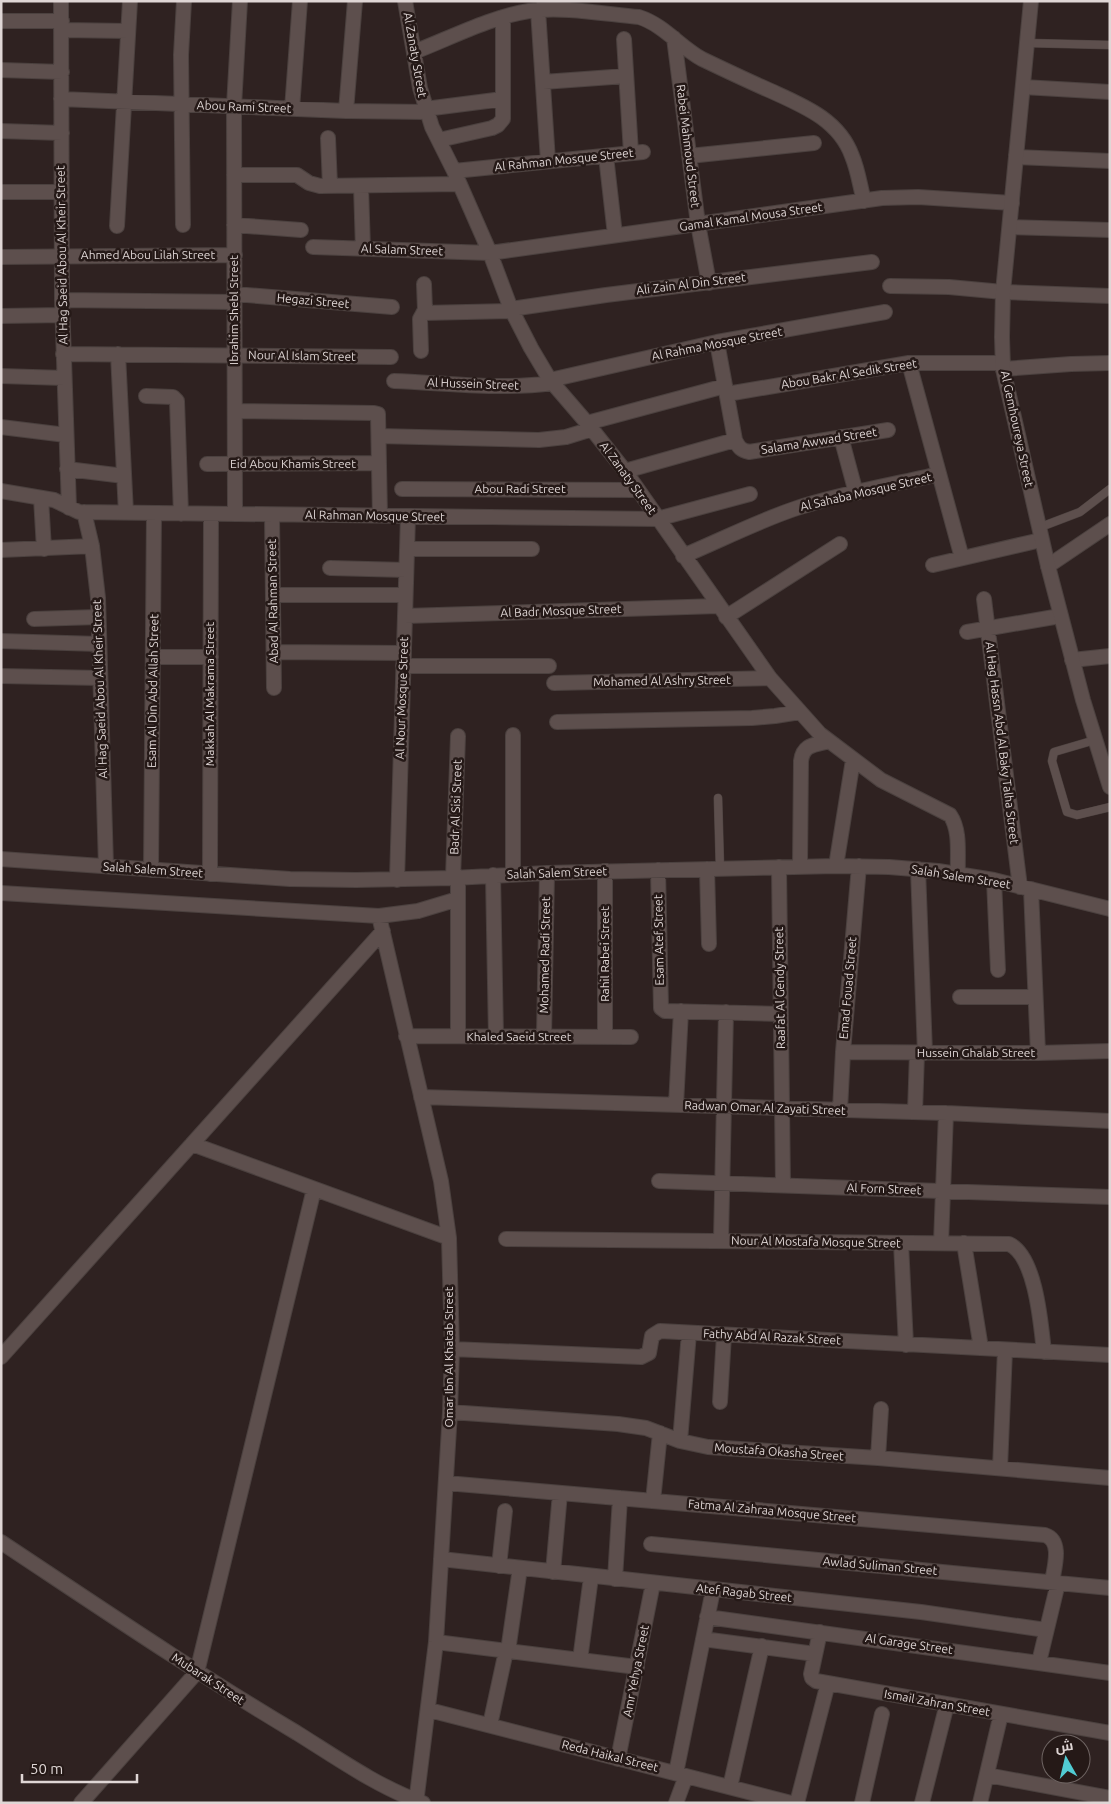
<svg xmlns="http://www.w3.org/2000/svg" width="1111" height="1804" font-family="Ubuntu,Cairo,sans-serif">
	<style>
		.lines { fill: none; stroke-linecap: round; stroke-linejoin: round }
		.service-casing { stroke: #4b413f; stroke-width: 9 }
		.minor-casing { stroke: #4b413f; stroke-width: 16 }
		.secondary-casing { stroke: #4b413f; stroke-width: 16 }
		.service { stroke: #5d4f4d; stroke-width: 8 }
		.minor { stroke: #5d4f4d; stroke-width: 14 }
		.secondary { stroke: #5d4f4d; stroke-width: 14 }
		.labels { text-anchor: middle; stroke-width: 5; stroke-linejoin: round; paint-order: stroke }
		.street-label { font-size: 12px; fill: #dfd6d5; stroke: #251917 }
	</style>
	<rect width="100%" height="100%" fill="#2f2221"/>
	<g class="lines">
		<defs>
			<path id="service" d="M1027 43 1110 45
				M1038 528 1080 512 1110 489
				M1095 740 1054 752 1052 761 1067 812 1077 815 1110 807
				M718 798 720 869"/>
			<path id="minor" d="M61 1 62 300 69 508
				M405 1 420 88 432 127 454 171 490 253 511 309 531 348 550 380 587 423 625 471 770 678 820 734 881 780 950 815C961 831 957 855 958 874
				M538 10 548 161
				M1 21H62
				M62 30 128 31
				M674 38 698 224 709 283
				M624 39 631 153
				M414 52C448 39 493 16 529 11 562 6 605 14 639 17 664 25 680 47 702 59 725 70 748 81 771 91 804 106 839 120 852 156 858 170 860 186 864 201
				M1 70 62 72
				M543 82 626 76
				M1023 87 1110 92
				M61 99 346 111 426 112
				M292 109 300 1
				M425 109 503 99
				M346 111 355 1
				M1 131 62 133
				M328 138 330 186
				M439 140 492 128 498 125 503 119V17
				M606 156 615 235
				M689 156 814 143
				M1016 157 1110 161
				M454 171 643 152
				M234 175H297L309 183 320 186 459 184
				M361 186 363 249
				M1 192H61
				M183 225 181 55 184 1
				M234 225 301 230
				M117 226 130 1
				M1010 227 1110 230
				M313 247 490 253 882 198 918 197 1012 203
				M1 257 235 255
				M890 286 949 287 1003 292 1110 296
				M234 294 392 307
				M62 300 234 302
				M511 309 606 295 872 262
				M423 313 512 311
				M1 316 63 315
				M717 342 735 440C739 448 741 450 749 452L888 430
				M421 351 420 319 425 310 424 284
				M63 354 391 357
				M118 354 126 513
				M909 363 962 558
				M1003 369 1071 364 1110 363
				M1 376 64 378
				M550 380 717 342 885 312
				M394 381C446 383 501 390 553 383
				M727 394 909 363H1003
				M146 396 173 397 177 401 181 514
				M235 411 374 413 378 414 380 516
				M587 423 725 386
				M1 427 66 435
				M379 436 539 440 566 437 592 429
				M841 437 856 493
				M207 464 379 463
				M67 469 124 476
				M625 471 735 440
				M402 489 637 490
				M1 491 54 500 79 512 657 519 750 494
				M41 498 44 549
				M84 512 92 546 98 598 106 866
				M235 514 234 106 240 1
				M272 515 274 688
				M407 549H532
				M1 550 92 546
				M683 556C721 540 758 521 797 508 843 493 892 485 939 474
				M933 565 1041 540
				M1048 566 1110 524
				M330 568 406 570
				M273 595H405
				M984 599 1020 887
				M405 616 718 606
				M726 617 840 544
				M34 619 98 617
				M967 632 1060 616
				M1 641 99 644
				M274 652 404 653
				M153 657H211
				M1072 660 1110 656
				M403 666H549
				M1 676 100 678
				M554 683 770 678
				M557 722 752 718 775 716 800 712
				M1 859 290 879 356 880 453 878 547 873 836 866 889 867 938 871 994 880 1110 909
				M836 866 853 760
				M779 867 783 1185
				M800 867 801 761C803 744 815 745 829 741
				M707 869 709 944
				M918 869 925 1053
				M151 870 154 513
				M658 870 661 1008 665 1011 781 1014
				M210 874 211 514
				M493 875 496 1037
				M513 875V735
				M458 877V1036
				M453 878 458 736
				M397 880 408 517
				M994 880 998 970
				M1031 889 1038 1053
				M1 893 379 916 418 911 458 899
				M379 916 441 1181 449 1238 452 1349 450 1412 436 1642 416 1803
				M960 997H1035
				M406 1036 631 1037
				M544 1037 547 873
				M605 1037V871
				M843 1052 1038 1053 1110 1051
				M421 1097 946 1113 1110 1121
				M676 1105 681 1011
				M840 1110 843 1052 859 866
				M915 1112 917 1053
				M192 1144 449 1238
				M659 1181 1110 1197
				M506 1239 1009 1244C1036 1256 1041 1325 1044 1352
				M721 1241 726 1012
				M901 1243 906 1345
				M941 1243 946 1113
				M964 1243 981 1348
				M452 1349 641 1357 649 1353 652 1336 660 1331 1110 1355
				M1 1357 383 931
				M720 1402 724 1335
				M450 1412 618 1424 646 1428 680 1441 708 1447 878 1458 1110 1478
				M680 1441 689 1333
				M878 1458 881 1409
				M1000 1468 1005 1350
				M446 1483 1045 1535C1063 1541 1054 1568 1052 1582
				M653 1501 660 1433
				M1 1542C99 1607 196 1673 297 1733 337 1758 378 1787 423 1803
				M651 1544 1110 1588
				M441 1559 921 1612 1046 1630
				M499 1566 505 1511
				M553 1572 560 1493
				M615 1579 620 1498
				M707 1617 1110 1673
				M820 1632 811 1674 812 1678 816 1681 1110 1733
				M703 1639 815 1654
				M436 1642 637 1667
				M508 1651 520 1568
				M580 1660 591 1577
				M1039 1662 1058 1583
				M429 1710 791 1803
				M490 1725 506 1651
				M618 1759 653 1583
				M676 1773 713 1590
				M987 1775 1110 1798
				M730 1787 762 1646
				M81 1803 197 1672 314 1189
				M676 1803 686 1776
				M797 1803 828 1683
				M862 1803 882 1714
				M922 1803 947 1704
				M980 1803 1001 1714"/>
			<path id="secondary" d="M1031 1 1003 292 1002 337 1003 369 1048 566 1083 700 1110 787"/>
		</defs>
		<!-- service casing -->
		<use href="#service" class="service-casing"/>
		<!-- minor casing -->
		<use href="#minor" class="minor-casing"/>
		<!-- secondary casing -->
		<use href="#secondary" class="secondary-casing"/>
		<!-- service -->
		<use href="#service" class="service"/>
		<!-- minor -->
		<use href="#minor" class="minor"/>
		<!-- secondary -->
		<use href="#secondary" class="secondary"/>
	</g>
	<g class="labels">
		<!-- street labels -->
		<g class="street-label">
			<text transform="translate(415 55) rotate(80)" y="4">Al Zanaty Street</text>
			<text transform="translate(244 107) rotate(2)" y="4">Abou Rami Street</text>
			<text transform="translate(688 146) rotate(83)" y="4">Rabei Mahmoud Street</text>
			<text transform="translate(564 160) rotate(-6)" y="4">Al Rahman Mosque Street</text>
			<text transform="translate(751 217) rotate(-8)" y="4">Gamal Kamal Mousa Street</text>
			<text transform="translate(402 250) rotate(2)" y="4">Al Salam Street</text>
			<text transform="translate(62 255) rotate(-91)" y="4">Al Hag Saeid Abou Al Kheir Street</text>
			<text x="148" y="259">Ahmed Abou Lilah Street</text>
			<text transform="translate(691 284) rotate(-7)" y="4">Ali Zain Al Din Street</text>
			<text transform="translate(313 301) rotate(5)" y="4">Hegazi Street</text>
			<text transform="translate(234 310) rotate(-90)" y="4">Ibrahim Shebl Street</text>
			<text transform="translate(717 344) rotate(-11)" y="4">Al Rahma Mosque Street</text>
			<text transform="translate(302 356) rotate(1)" y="4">Nour Al Islam Street</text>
			<text transform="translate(849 374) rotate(-9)" y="4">Abou Bakr Al Sedik Street</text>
			<text transform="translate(473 384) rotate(2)" y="4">Al Hussein Street</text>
			<text transform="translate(1017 429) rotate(78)" y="4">Al Gemhoureya Street</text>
			<text transform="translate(819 441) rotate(-9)" y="4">Salama Awwad Street</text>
			<text x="293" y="468">Eid Abou Khamis Street</text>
			<text transform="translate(628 478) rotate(54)" y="4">Al Zanaty Street</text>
			<text x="520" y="493">Abou Radi Street</text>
			<text transform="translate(866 492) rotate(-13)" y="4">Al Sahaba Mosque Street</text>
			<text transform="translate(375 516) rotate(1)" y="4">Al Rahman Mosque Street</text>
			<text transform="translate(273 601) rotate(-91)" y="4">Abad Al Rahman Street</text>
			<text transform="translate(561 611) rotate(-2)" y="4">Al Badr Mosque Street</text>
			<text transform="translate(662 681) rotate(-1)" y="4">Mohamed Al Ashry Street</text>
			<text transform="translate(100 689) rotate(-92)" y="4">Al Hag Saeid Abou Al Kheir Street</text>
			<text transform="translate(153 691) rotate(-89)" y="4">Esam Al Din Abd Allah Street</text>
			<text transform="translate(210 694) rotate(-90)" y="4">Makkah Al Makrama Street</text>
			<text transform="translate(402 698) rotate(-88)" y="4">Al Nour Mosque Street</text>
			<text transform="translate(1002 743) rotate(83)" y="4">Al Hag Hassn Abd Al Baky Talha Street</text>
			<text transform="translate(456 807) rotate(-88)" y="4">Badr Al Sisi Street</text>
			<text transform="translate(153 870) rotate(4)" y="4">Salah Salem Street</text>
			<text transform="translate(557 873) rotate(-2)" y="4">Salah Salem Street</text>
			<text transform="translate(961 877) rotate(9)" y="4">Salah Salem Street</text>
			<text transform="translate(659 940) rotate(-91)" y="4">Esam Atef Street</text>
			<text transform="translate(605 954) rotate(-90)" y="4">Rahil Rabei Street</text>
			<text transform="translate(545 955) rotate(-89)" y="4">Mohamed Radi Street</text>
			<text transform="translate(780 988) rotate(-91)" y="4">Raafat Al Gendy Street</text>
			<text transform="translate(848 988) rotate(-85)" y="4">Emad Fouad Street</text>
			<text x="519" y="1041">Khaled Saeid Street</text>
			<text x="976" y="1057">Hussein Ghalab Street</text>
			<text transform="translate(765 1108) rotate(2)" y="4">Radwan Omar Al Zayati Street</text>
			<text transform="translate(884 1189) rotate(2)" y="4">Al Forn Street</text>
			<text transform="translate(816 1242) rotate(1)" y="4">Nour Al Mostafa Mosque Street</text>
			<text transform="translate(772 1337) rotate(3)" y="4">Fathy Abd Al Razak Street</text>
			<text transform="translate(449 1357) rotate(-90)" y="4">Omar Ibn Al Khatab Street</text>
			<text transform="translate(779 1452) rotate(4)" y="4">Moustafa Okasha Street</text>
			<text transform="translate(772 1511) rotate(5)" y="4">Fatma Al Zahraa Mosque Street</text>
			<text transform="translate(880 1566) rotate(5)" y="4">Awlad Suliman Street</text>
			<text transform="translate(744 1593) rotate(6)" y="4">Atef Ragab Street</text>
			<text transform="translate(909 1644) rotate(8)" y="4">Al Garage Street</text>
			<text transform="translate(636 1671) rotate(-79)" y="4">Amr Yehya Street</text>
			<text transform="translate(208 1679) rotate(33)" y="4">Mubarak Street</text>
			<text transform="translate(937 1703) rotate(10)" y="4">Ismail Zahran Street</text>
			<text transform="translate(610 1756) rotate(14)" y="4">Reda Haikal Street</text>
		</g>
	</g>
	<!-- border -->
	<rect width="1111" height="1804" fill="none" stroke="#dfd6d5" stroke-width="5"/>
	<!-- north arrow -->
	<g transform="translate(1066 1759) rotate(352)"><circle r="24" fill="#251917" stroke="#6f6563"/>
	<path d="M0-4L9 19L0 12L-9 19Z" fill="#51ccd3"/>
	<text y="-8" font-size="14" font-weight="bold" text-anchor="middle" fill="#dfd6d5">ش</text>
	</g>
	<!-- scale -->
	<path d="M22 1774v8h115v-8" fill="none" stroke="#dfd6d5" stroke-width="2.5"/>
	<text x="30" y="1774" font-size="15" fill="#dfd6d5" stroke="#251917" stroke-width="4" paint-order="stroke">50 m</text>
</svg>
